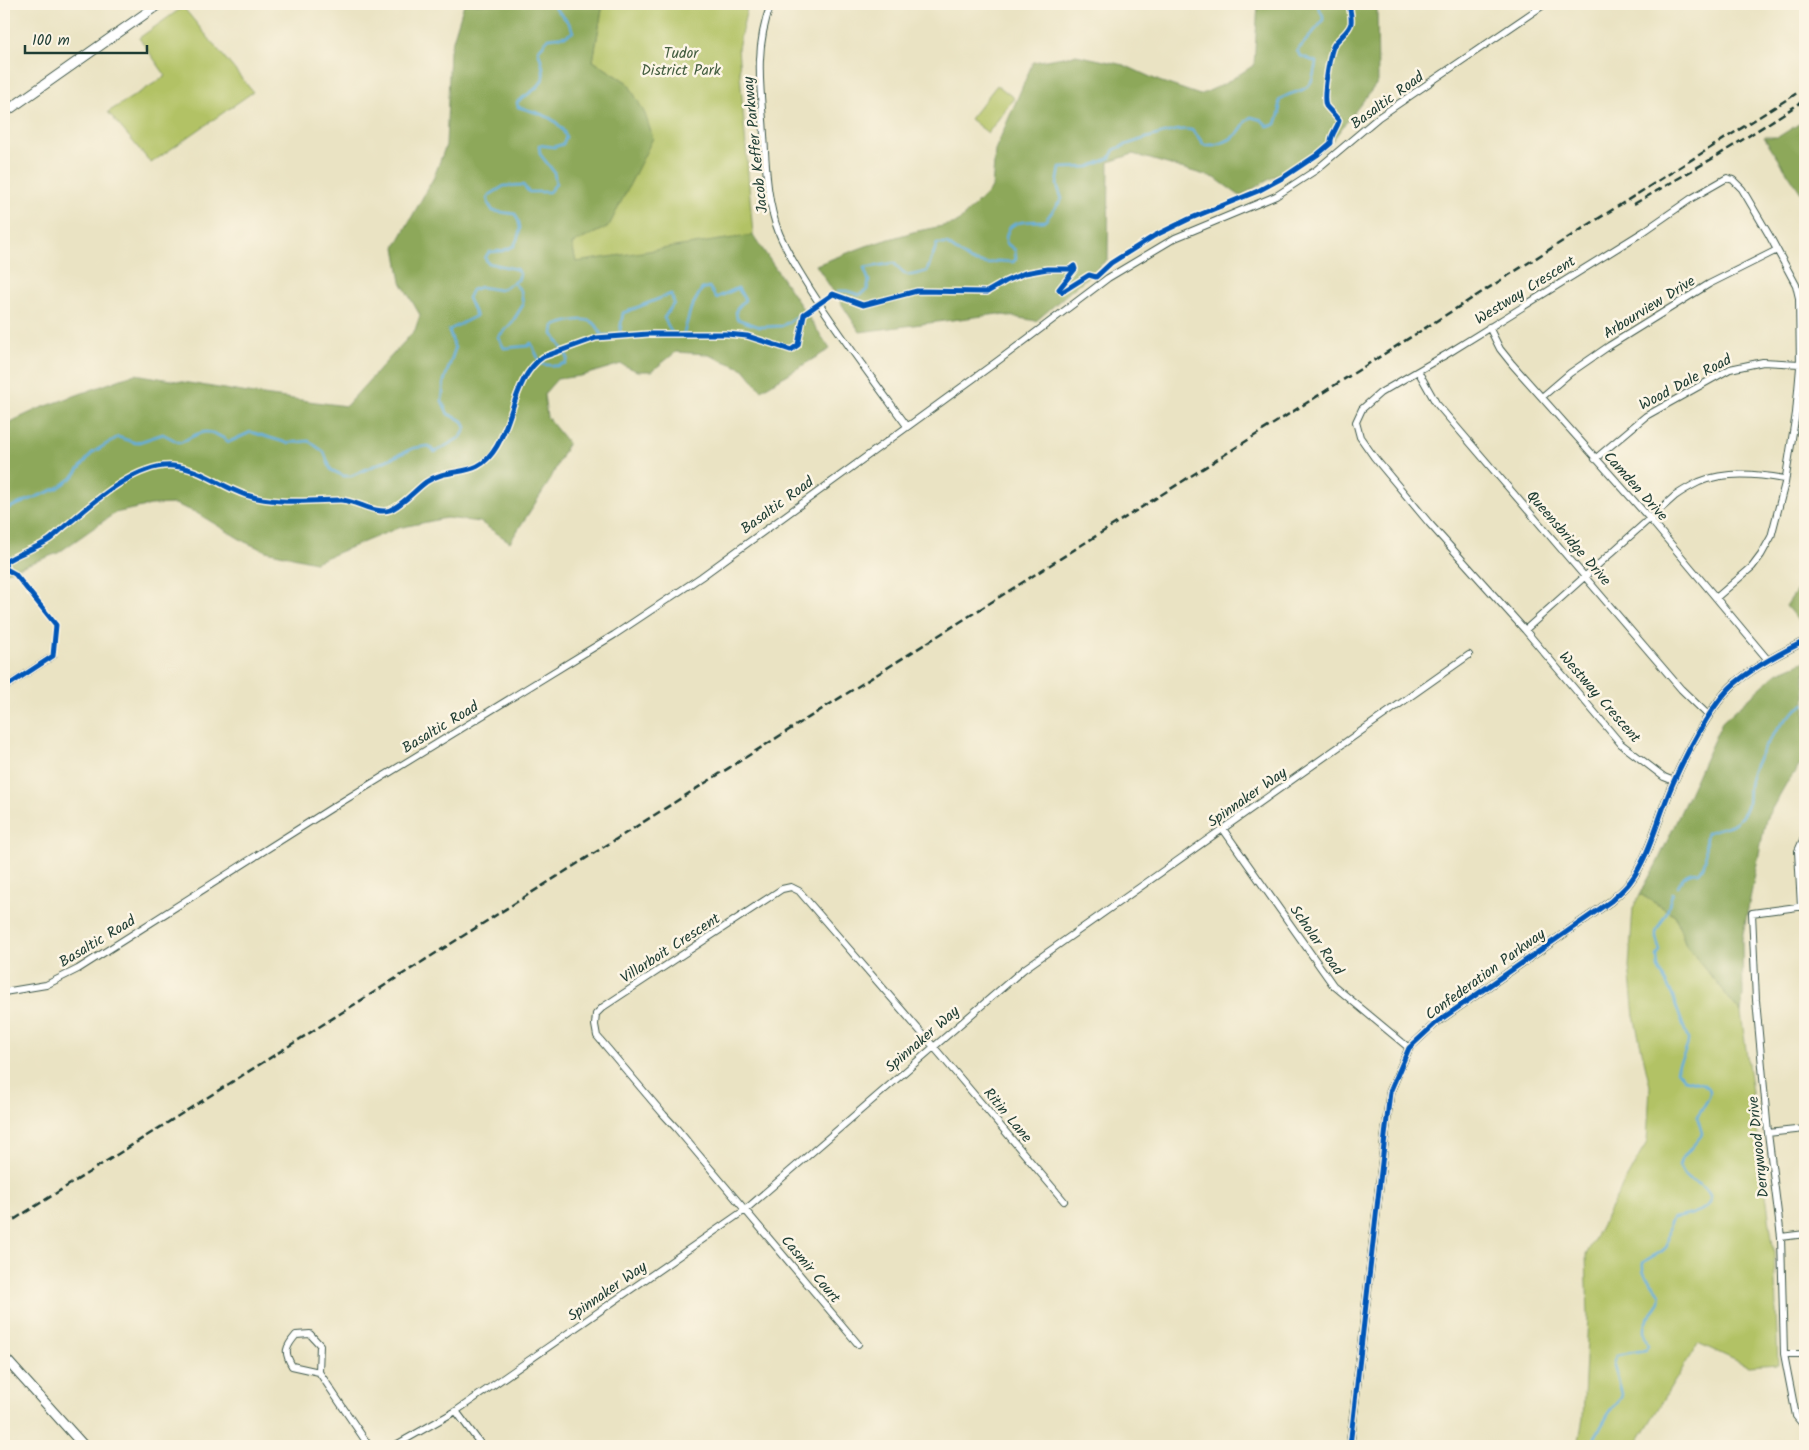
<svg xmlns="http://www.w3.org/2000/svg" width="1809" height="1450" font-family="Kalam,sans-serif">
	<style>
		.green { fill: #b2c265; stroke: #68804c }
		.forest { fill: #8da85a; stroke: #567247 }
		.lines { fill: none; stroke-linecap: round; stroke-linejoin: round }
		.stream { stroke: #63aedc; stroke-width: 2.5 }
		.minor-casing { stroke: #3d5649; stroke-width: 8 }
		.tertiary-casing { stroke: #3d5649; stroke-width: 9 }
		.secondary-casing { stroke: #3d5649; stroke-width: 11 }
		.minor { stroke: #fff; stroke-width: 6 }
		.tertiary { stroke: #fff; stroke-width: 8 }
		.secondary { stroke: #fff; stroke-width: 9 }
		.rail { stroke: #1f3d34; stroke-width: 2.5; stroke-dasharray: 8 4; stroke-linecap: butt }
		.cycleway-casing { stroke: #fcf5e5; stroke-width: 8 }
		.cycleway { stroke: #0057b8; stroke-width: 5 }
		.labels { text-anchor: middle; stroke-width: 5; stroke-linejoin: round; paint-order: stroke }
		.park-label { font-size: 15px; fill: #445e40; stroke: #fcf5e5 }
		.street-label { font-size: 15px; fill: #1f3d34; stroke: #fcf5e5 }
	</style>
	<rect width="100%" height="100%" fill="#fcf5e5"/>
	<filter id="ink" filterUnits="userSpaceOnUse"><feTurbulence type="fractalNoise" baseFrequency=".02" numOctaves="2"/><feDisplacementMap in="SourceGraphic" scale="10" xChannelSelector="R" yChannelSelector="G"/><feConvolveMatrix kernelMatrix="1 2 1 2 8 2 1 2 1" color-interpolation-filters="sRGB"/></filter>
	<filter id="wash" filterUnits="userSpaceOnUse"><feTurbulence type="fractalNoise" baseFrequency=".0096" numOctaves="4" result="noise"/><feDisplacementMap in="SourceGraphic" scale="20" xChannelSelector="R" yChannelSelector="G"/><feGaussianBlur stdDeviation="1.12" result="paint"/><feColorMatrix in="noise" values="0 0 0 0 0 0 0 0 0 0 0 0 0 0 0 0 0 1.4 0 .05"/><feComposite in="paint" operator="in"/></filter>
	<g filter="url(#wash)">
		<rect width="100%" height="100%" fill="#eae3c3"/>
		<!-- green -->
		<path class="green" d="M603 4H748L738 48 753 235 576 263 572 244 609 226 628 83 593 61Z
			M183 7 253 92 151 163 108 112 166 76 139 38Z
			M997 85 1014 98 988 133 970 119Z
			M1640 894 1675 915 1686 945 1741 1013 1774 1253 1778 1364 1748 1366 1698 1343 1636 1445 1638 1446H1578L1583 1418 1588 1316 1586 1255 1619 1192 1647 1142 1650 1086 1634 1016 1629 967 1633 908Z"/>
		<!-- forest -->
		<path class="forest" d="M464 4H603L593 61 628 83 645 114 653 138 609 226 572 244 576 262 753 235 830 349 761 390 744 369 706 354 676 352 652 371H637L621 364 581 376 557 379 544 394 547 417 568 443 549 482 510 542 480 522 446 518 398 528 315 562 266 551 245 542 195 512 175 504 151 505 115 513 58 553 4 573V425L38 409 135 374 248 393 346 406 415 330 420 315 401 282 395 247 434 177 446 145 450 50Z
			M1258 4H1377L1378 82 1327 147 1240 196 1215 178 1133 154 1109 162 1108 259 1036 321 998 314 860 332 816 265 866 246 913 232 957 223 992 188 995 150 1033 62 1076 55 1124 65 1159 81 1200 95 1224 84 1254 65Z
			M1805 120V199L1764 137H1778Z
			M1805 578V628H1804L1786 606Z
			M1805 661V762L1801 764 1786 784 1766 819 1742 939 1743 996 1741 1013 1686 945 1675 915 1640 894 1658 861 1722 722 1777 673Z"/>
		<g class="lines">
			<!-- stream -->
			<path class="stream" d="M1291 4 1292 5 1298 4
				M514 283 521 291 523 305 511 324 498 337 504 348 528 346 531 343 541 364 556 366 566 363 568 358 553 334 554 326C565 322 586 316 595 324 598 327 600 332 601 335L619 336 623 313 671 294 674 303 664 318 672 333 677 337 684 333 691 308 702 289 709 287 716 298 738 288 745 300 736 310 737 319 760 327 782 326 801 314
				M838 291H847L859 295 867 290 869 281 864 268 894 263C907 278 908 277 927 271L937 244H947L971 261 988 264 997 261 1013 262 1016 259 1015 250 1006 243C1005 217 1027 222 1045 221L1062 199 1057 185 1060 168 1089 167 1110 158 1114 150C1126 144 1179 126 1191 130 1196 132 1200 140 1204 145 1217 146 1233 141 1241 129 1245 124 1245 120 1251 117L1262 120 1268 127 1276 124 1280 112 1279 101C1288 90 1304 95 1311 82 1314 77 1315 68 1316 62L1301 56 1297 51 1323 21V16L1317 4
				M4 510 58 488 72 478 92 453 118 437 136 443 163 434 180 443C202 431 207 426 229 442L251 432 287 443 309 441 324 452 331 470 344 476H351L414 448 428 446 435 452 461 437 466 428 463 421 448 414 442 401 444 381 455 349 449 330 476 316 468 298 472 290 481 287 500 290 518 280 520 274 516 269 488 263 485 258 489 252 502 251 514 246C520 234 523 227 515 214L493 211 488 203V196L504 186 523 185 529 192H549L556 184 554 172 540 154 539 145 554 147 563 144 566 137C559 116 537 113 518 107L517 102C544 83 549 83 538 50L549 38 566 36 573 32C570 20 559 14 552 4
				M1678 886C1683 876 1687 872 1699 872 1711 859 1702 848 1707 833 1719 827 1733 828 1741 817 1753 803 1746 795 1750 781 1756 754 1782 717 1805 704
				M1597 1446 1595 1437 1612 1408 1621 1398 1622 1394 1613 1362 1617 1355 1645 1350 1648 1346C1647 1341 1644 1335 1644 1330 1643 1317 1664 1308 1660 1294 1656 1283 1641 1279 1643 1263 1650 1256 1662 1254 1667 1246L1670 1222 1673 1218C1682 1217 1721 1210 1708 1192 1703 1185 1692 1182 1685 1176 1683 1174 1681 1169 1679 1166L1681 1160 1701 1136 1702 1133 1697 1116C1716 1089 1716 1086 1684 1079L1677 1071C1678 1060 1689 1051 1688 1039L1671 992 1658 968 1657 956 1660 950C1653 931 1655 933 1665 916 1669 909 1669 900 1673 893"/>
		</g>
	</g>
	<g filter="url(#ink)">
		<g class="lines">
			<defs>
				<path id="minor" d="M771 4C756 43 759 79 763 120 766 157 765 198 779 233 787 253 799 271 810 289 840 336 874 381 907 426
					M1489 327 1500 349 1512 364 1650 519 1768 660
					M1418 371 1436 403 1681 689 1709 716
					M1542 397 1570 373 1609 346 1709 284 1777 250
					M1595 459 1646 416 1730 369 1763 362 1800 364
					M1525 630 1675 496C1682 491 1691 486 1699 482 1726 471 1757 474 1785 479
					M4 688 53 656
					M1674 781 1664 777 1621 744 1525 630 1429 523 1374 457 1360 437 1356 422 1362 409 1380 393 1447 354 1643 232 1692 198 1727 178 1733 180 1742 189 1769 235 1796 285 1799 298 1800 367 1796 413 1785 483 1771 537 1761 555 1752 567 1716 598
					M1223 829 1333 985 1409 1048
					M1805 906 1752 913 1756 1000 1768 1133 1781 1237 1784 1354 1796 1416 1805 1427
					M1801 907 1798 851 1805 835
					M4 992 46 985 78 969 330 809 614 635 701 577 999 360 1108 278 1175 238 1276 196 1316 170 1379 117 1545 4
					M1768 1133 1805 1129
					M1781 1237 1805 1234
					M858 1344 677 1129 664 1115 597 1036 595 1025 596 1014 603 1007 782 889 791 887 799 891 933 1046 1064 1201
					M1784 1354H1805
					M319 1372 292 1366C284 1352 285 1348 296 1335L310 1334 320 1345 319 1372 369 1446
					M456 1411 482 1446
					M394 1446 456 1411 745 1210 1024 969 1469 655"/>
				<path id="tertiary" d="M1350 1446 1390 1092 1409 1048 1437 1022 1611 901C1617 895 1625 889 1630 882 1651 854 1659 813 1674 781 1686 754 1712 703 1734 684 1755 666 1780 653 1805 641"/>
				<path id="secondary" d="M4 113 159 4
					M4 1357 84 1446"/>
			</defs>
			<!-- minor casing -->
			<use href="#minor" class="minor-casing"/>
			<!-- tertiary casing -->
			<use href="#tertiary" class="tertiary-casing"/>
			<!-- secondary casing -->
			<use href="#secondary" class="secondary-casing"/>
			<!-- minor -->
			<use href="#minor" class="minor"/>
			<!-- tertiary -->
			<use href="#tertiary" class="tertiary"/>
			<!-- secondary -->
			<use href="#secondary" class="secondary"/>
			<!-- rail -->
			<path class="rail" d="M1634 204 1717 156 1805 100
				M4 1226 1805 88"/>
			<defs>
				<path id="cycleway" d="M4 688 53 656 56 625 15 574 6 569 5 562C18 553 35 549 49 540 56 535 62 528 69 523 95 501 137 463 173 466 200 468 221 487 246 495 277 505 308 500 340 500 356 500 376 515 390 510 404 504 415 490 426 482 453 464 476 482 497 446 513 419 516 375 543 357L596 338 648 334H727L747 336 791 350 798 345 804 314 833 294 863 305 917 291 987 292 1006 281 1025 273 1047 269H1070L1074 266 1075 269 1059 289 1062 292 1089 275 1096 277 1111 263 1154 236 1189 219 1258 191 1284 177 1317 155 1331 143C1330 135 1337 129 1339 121 1335 115 1330 111 1326 106 1322 98 1330 52 1334 45 1339 37 1349 32 1351 23 1352 17 1350 10 1349 4
					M1350 1446 1390 1092 1409 1048 1437 1022 1611 901C1617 895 1625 889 1630 882 1651 854 1659 813 1674 781 1686 754 1712 703 1734 684 1755 666 1780 653 1805 641"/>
			</defs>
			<!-- cycleway casing -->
			<use href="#cycleway" class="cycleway-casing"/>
			<!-- cycleway -->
			<use href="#cycleway" class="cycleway"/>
		</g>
	</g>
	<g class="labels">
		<!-- park labels -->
		<g class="park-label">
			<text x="681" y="58">Tudor<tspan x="681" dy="17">District Park</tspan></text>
		</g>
		<!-- street labels -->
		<g class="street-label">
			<text transform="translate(1387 100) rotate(-36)" y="5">Basaltic Road</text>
			<text transform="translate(755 145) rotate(-96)" y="5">Jacob Keffer Parkway</text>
			<text transform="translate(1525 290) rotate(-32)" y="5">Westway Crescent</text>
			<text transform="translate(1649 307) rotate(-32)" y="5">Arbourview Drive</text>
			<text transform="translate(1685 382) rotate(-28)" y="5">Wood Dale Road</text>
			<text transform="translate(1636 486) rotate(48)" y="5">Camden Drive</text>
			<text transform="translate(777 505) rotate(-36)" y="5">Basaltic Road</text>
			<text transform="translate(1569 538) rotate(49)" y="5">Queensbridge Drive</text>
			<text transform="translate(1600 697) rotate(49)" y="5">Westway Crescent</text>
			<text transform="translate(440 727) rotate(-31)" y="5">Basaltic Road</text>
			<text transform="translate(1247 797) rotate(-35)" y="5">Spinnaker Way</text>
			<text transform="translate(1317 940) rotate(55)" y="5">Scholar Road</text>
			<text transform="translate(97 941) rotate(-31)" y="5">Basaltic Road</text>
			<text transform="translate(670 948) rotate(-33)" y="5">Villarboit Crescent</text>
			<text transform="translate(1485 974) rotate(-36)" y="5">Confederation Parkway</text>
			<text transform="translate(922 1039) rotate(-41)" y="5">Spinnaker Way</text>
			<text transform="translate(1008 1115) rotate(50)" y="5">Ritin Lane</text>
			<text transform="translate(1758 1147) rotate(-96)" y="5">Derrywood Drive</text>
			<text transform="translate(811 1269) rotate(50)" y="5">Casmir Court</text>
			<text transform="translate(607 1291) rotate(-35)" y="5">Spinnaker Way</text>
		</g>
	</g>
	<!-- margin -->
	<rect width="1809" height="1450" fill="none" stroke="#fcf5e5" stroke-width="20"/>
	<!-- scale -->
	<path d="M25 45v8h122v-8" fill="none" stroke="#1f3d34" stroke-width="2.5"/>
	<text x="32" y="45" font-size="15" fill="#1f3d34" stroke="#fcf5e5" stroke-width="4" paint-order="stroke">100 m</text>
</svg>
